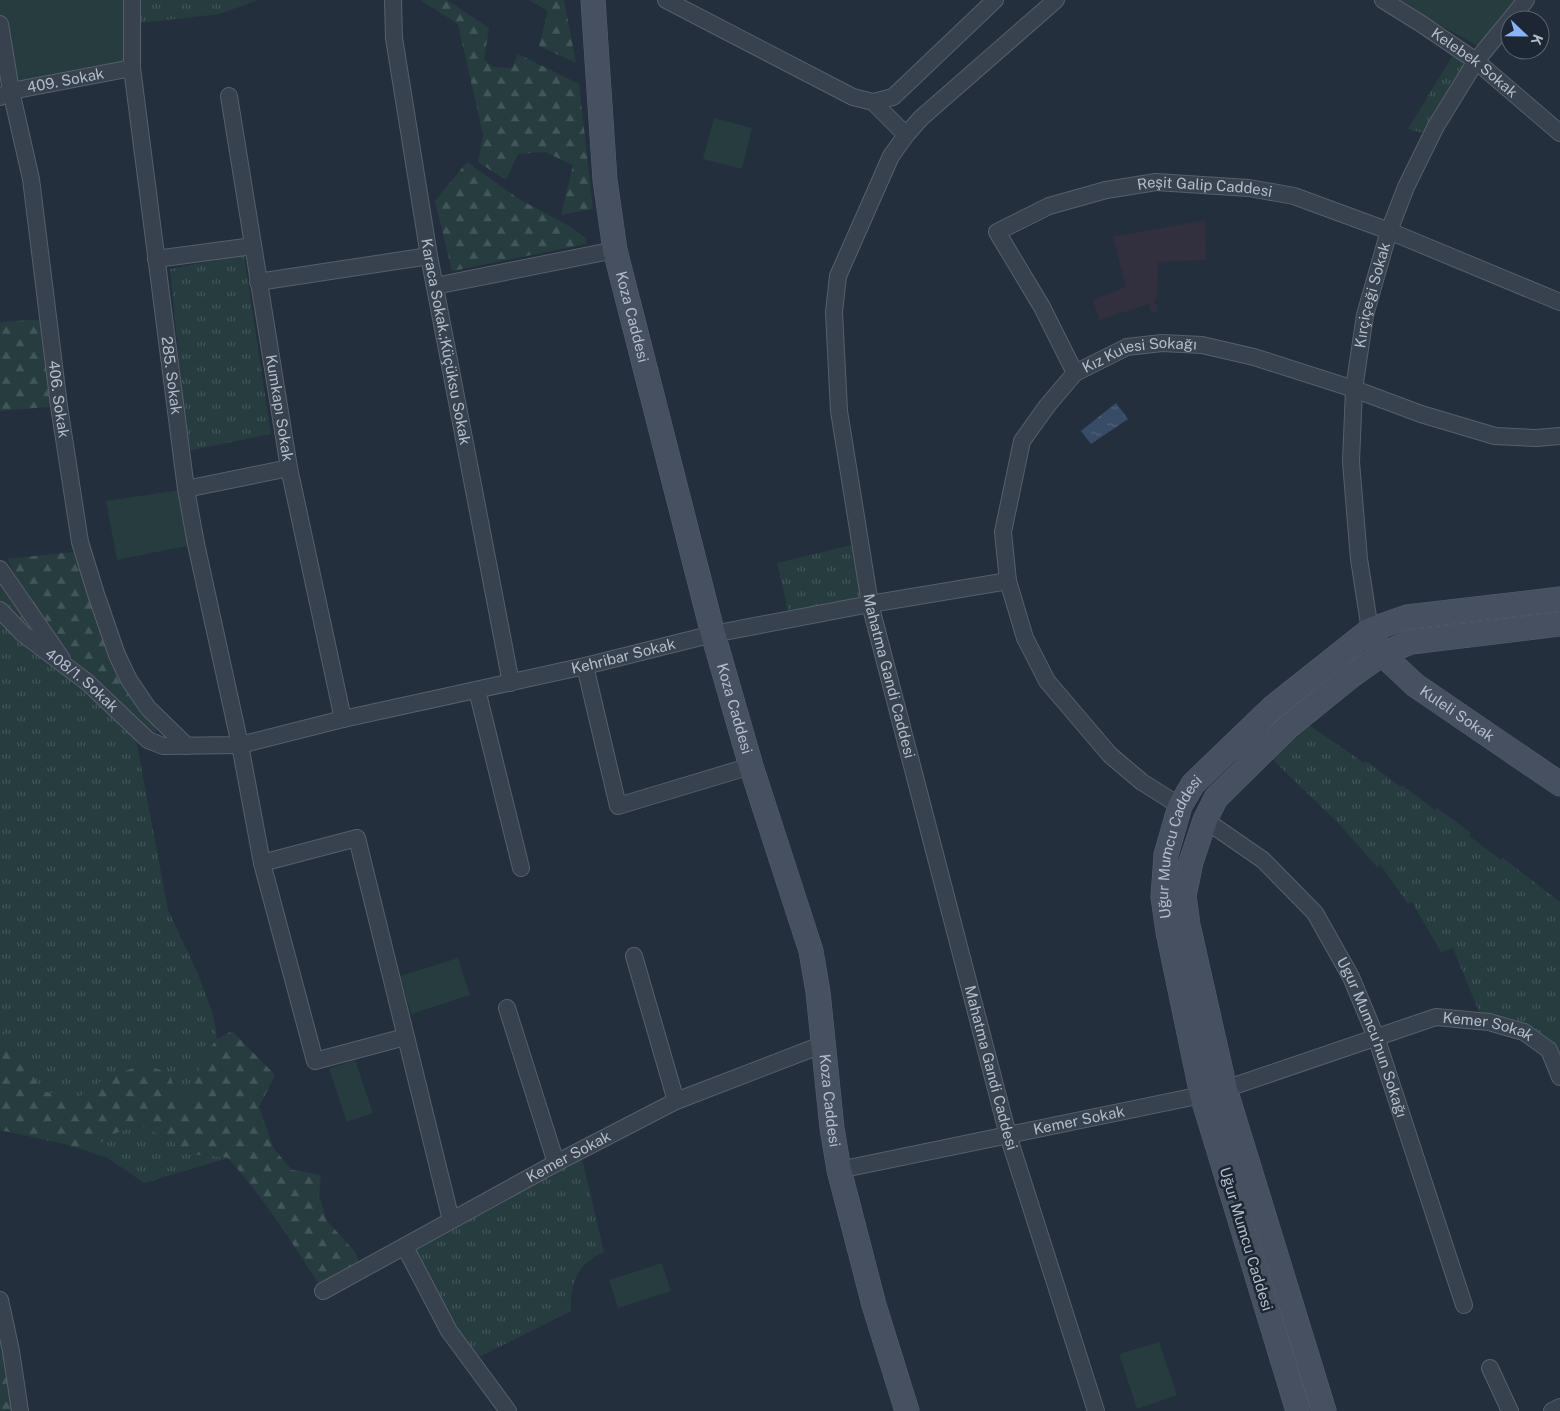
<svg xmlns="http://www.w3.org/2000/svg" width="1560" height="1411" font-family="'Public Sans',sans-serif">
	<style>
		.medical { fill: #32303f }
		.grass { fill: url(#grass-tufts) }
		.forest { fill: url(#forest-firs) }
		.green { fill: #263c3f }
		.water { fill: url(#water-ripples) }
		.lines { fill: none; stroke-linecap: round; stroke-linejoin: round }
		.street-casing { stroke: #565f6c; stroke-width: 18 }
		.secondary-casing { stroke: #565f6c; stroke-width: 25 }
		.street { stroke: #38414e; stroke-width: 16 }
		.secondary { stroke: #465061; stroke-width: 24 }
		.labels { text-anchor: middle; stroke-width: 5; stroke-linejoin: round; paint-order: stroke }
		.street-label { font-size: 15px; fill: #b4bcc9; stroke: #1d2633 }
	</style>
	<defs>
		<pattern id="grass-tufts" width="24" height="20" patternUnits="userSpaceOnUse" patternTransform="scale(1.25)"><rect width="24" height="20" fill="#263c3f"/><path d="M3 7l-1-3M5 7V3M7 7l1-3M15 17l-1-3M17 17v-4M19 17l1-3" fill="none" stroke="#435659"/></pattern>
		<pattern id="forest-firs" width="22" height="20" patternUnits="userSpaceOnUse" patternTransform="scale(1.25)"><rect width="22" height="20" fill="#263c3f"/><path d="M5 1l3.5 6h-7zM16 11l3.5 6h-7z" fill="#435659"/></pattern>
		<pattern id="water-ripples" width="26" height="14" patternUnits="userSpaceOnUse" patternTransform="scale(1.25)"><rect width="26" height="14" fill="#394c67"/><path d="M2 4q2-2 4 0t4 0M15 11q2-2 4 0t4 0" fill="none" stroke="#53647b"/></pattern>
	</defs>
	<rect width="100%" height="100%" fill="#242f3e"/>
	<!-- medical -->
	<path class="medical" d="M1205 220 1206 260 1158 262 1157 297 1154 300 1158 311 1152 313 1149 304 1099 320 1093 300 1126 287 1113 237Z"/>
	<!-- grass -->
	<path class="grass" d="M132 0H258L219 14 132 24Z
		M1454 53 1468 63 1424 133 1408 129Z
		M244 255 271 434 188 451 170 269Z
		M860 543 870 604 790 619 777 563Z
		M0 569 49 638 134 729 168 910 198 974 213 1014 217 1039 205 1054 197 1106 186 1101 174 1089 106 1078 78 1098 40 1091 26 1062 11 1048 0 1024Z
		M1299 718 1364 763 1366 761 1401 787 1402 785 1435 810 1437 808 1471 833 1469 836 1501 860 1503 858 1560 902V1077L1549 1050 1483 1022 1453 948 1441 952 1412 902 1408 904 1380 864 1377 867 1340 825 1264 751Z
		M137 1125 167 1137 191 1155H206L228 1158 144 1183 108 1158 87 1151 114 1134Z
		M580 1150 604 1252C577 1264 570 1283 571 1311L471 1361 405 1247Z"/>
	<!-- forest -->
	<path class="forest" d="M420 0H447L489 28 484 59 493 67 512 68 518 54 579 84 593 209 561 215 573 165 545 152 518 154 506 180 478 162 483 135 458 24Z
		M529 0H564L576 63 539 46 548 11Z
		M467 162 519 199 569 226 586 238V244L452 271 435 201Z
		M48 319 59 406 0 411V322Z
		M73 552 91 602 157 731 150 736C123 709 94 683 68 655 43 627 24 592 7 559Z
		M0 1024 11 1047 26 1062 41 1091 78 1098 105 1078 145 1064 170 1074C174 1091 179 1098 196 1106L194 1082 205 1054 217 1039 232 1031 275 1075 259 1107 274 1149 292 1170 321 1175 319 1196 327 1221 356 1253 361 1270 323 1291C294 1245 265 1199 228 1158L206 1155H191L167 1137 137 1125 114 1134 87 1151 64 1144 0 1130Z
		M0 1300 20 1411H0Z"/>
	<!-- green -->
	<path class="green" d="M0 0H132V68L11 91 0 24Z
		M1394 0H1518L1480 47Z
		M714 118 752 128 742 169 703 159Z
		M186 489 196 544 117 560 106 501Z
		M458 958 470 995 411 1014 400 976Z
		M355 1060 373 1113 347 1122 329 1069Z
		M662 1263 671 1291 618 1308 609 1280Z
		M1159 1342 1177 1395 1137 1409 1119 1354Z"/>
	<!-- water -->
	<path class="water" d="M1116 403 1128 419 1091 444 1081 431Z"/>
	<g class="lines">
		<defs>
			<g id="street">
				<path id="s1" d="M132 0V68L186 489 196 544 240 745 262 863 357 838 451 1220"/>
				<path id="s2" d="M393 0 394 38 429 256 511 683"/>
				<path d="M666 0 853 97 873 102 893 97 995 0"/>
				<path id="s3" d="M1056 0 921 118 906 135 891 156 838 276 834 312 839 411 870 604 1008 1135 1096 1411"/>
				<path id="s4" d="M1383 0 1420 23 1476 61 1560 133"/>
				<path id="s5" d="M0 24 11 91 31 179 59 406 80 542 96 594 117 655 129 680 148 708 187 746"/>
				<path id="s6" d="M229 96 289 468 343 719"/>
				<path id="s7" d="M0 97 11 91 132 68"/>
				<path d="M873 102 906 135"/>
				<path d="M156 259 253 246"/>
				<path d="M258 282 429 256"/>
				<path d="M435 286 615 250"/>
				<path id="s8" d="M1075 373 1042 307 997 232 1049 206 1106 190 1156 182 1249 188 1294 196 1389 231 1560 302"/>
				<path d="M186 489 289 468"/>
				<path d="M0 569 62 659"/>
				<path id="s9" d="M0 610 22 633 87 682 148 740 163 746 240 745 343 719 585 666 713 634 870 604 1008 581"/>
				<path id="s10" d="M1370 630 1359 559 1351 462 1354 389 1365 315 1389 231 1406 187 1436 126 1476 61 1526 0"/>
				<path d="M585 666 618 806 751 766"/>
				<path d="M477 690 521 868"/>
				<path id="s11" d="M1180 806 1142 782 1110 755 1047 681 1025 638 1008 581 1003 532 1022 441 1047 406 1075 373 1127 347 1162 343 1202 345 1254 357 1354 389 1421 414 1495 436 1536 438 1560 436"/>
				<path id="s12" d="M1205 820 1263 860 1315 913 1351 977 1376 1037 1464 1305"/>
				<path d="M262 863 315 1061 405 1037"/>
				<path d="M634 956 676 1101"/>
				<path d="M507 1008 556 1163"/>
				<path id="s13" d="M1225 1089 1436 1017 1489 1022 1524 1032 1549 1050 1560 1077"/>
				<path id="s14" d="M839 1170 1202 1095"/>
				<path d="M405 1247 449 1331 508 1411"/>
				<path id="s15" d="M323 1291 556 1163 676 1101 824 1044"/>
				<path d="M0 1300 11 1351 20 1411"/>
				<path d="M1490 1368 1510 1411"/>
				<path d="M1552 1411 1560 1407"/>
			</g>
			<g id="secondary">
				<path id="s16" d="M593 0 605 180 615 250 713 634 751 766 811 951 818 992 832 1128 839 1170 874 1305 907 1411"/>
				<path id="s17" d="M1375 641 1382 654 1415 685 1560 784"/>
				<path id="s18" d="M1298 1411 1202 1095 1168 932 1163 897 1166 855 1180 806 1193 784 1272 708 1370 630 1407 617 1560 599"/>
				<path d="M1324 1411 1225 1089 1188 925 1184 896 1191 862 1205 820 1216 798 1288 727 1351 676 1382 654 1411 642 1560 624"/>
			</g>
		</defs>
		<!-- street casing -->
		<use href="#street" class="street-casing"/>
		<!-- secondary casing -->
		<use href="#secondary" class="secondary-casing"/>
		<!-- street -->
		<use href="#street" class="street"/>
		<!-- secondary -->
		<use href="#secondary" class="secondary"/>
	</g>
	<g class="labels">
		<!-- street labels -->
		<g class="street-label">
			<text dy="5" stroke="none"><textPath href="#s4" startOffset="111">Kelebek Sokak</textPath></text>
			<text dy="5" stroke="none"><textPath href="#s7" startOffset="68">409. Sokak</textPath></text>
			<text dy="5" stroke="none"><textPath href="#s8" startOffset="378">Reşit Galip Caddesi</textPath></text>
			<text dy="5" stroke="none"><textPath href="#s10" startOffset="338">Kırçiçeği Sokak</textPath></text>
			<text dy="5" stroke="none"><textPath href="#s16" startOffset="320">Koza Caddesi</textPath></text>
			<text dy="5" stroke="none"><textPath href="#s2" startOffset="346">Karaca Sokak.;Küçüksu Sokak</textPath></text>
			<text dy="5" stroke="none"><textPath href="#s11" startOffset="589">Kız Kulesi Sokağı</textPath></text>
			<text dy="5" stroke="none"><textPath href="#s1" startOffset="378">285. Sokak</textPath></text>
			<text dy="5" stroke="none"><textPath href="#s5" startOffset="380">406. Sokak</textPath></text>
			<text dy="5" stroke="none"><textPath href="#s6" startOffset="316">Kumkapı Sokak</textPath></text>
			<text dy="5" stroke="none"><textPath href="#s9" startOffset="684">Kehribar Sokak</textPath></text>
			<text dy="5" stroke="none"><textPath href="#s3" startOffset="764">Mahatma Gandi Caddesi</textPath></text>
			<text dy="5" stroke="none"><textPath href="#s9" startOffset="108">408/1. Sokak</textPath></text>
			<text dy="5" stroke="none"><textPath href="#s16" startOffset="725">Koza Caddesi</textPath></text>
			<text dy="5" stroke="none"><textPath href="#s17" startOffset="111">Kuleli Sokak</textPath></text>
			<text dy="5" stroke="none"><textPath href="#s18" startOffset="585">Uğur Mumcu Caddesi</textPath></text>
			<text dy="5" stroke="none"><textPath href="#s13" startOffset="276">Kemer Sokak</textPath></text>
			<text dy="5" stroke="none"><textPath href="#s12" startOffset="282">Ugur Mumcu'nun Sokağı</textPath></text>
			<text dy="5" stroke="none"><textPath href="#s3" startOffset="1169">Mahatma Gandi Caddesi</textPath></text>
			<text dy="5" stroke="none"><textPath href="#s16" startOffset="1130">Koza Caddesi</textPath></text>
			<text dy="5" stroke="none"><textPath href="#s14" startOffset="245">Kemer Sokak</textPath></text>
			<text dy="5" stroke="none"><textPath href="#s15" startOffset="280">Kemer Sokak</textPath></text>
			<text transform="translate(1246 1239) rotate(73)" y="5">Uğur Mumcu Caddesi</text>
		</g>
	</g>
	<!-- north arrow -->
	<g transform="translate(1525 35) rotate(112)"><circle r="24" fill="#1d2633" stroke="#59626f"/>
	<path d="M0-4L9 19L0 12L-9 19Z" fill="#8ab4f8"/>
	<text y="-8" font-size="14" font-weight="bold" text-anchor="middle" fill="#b4bcc9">K</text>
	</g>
</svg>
